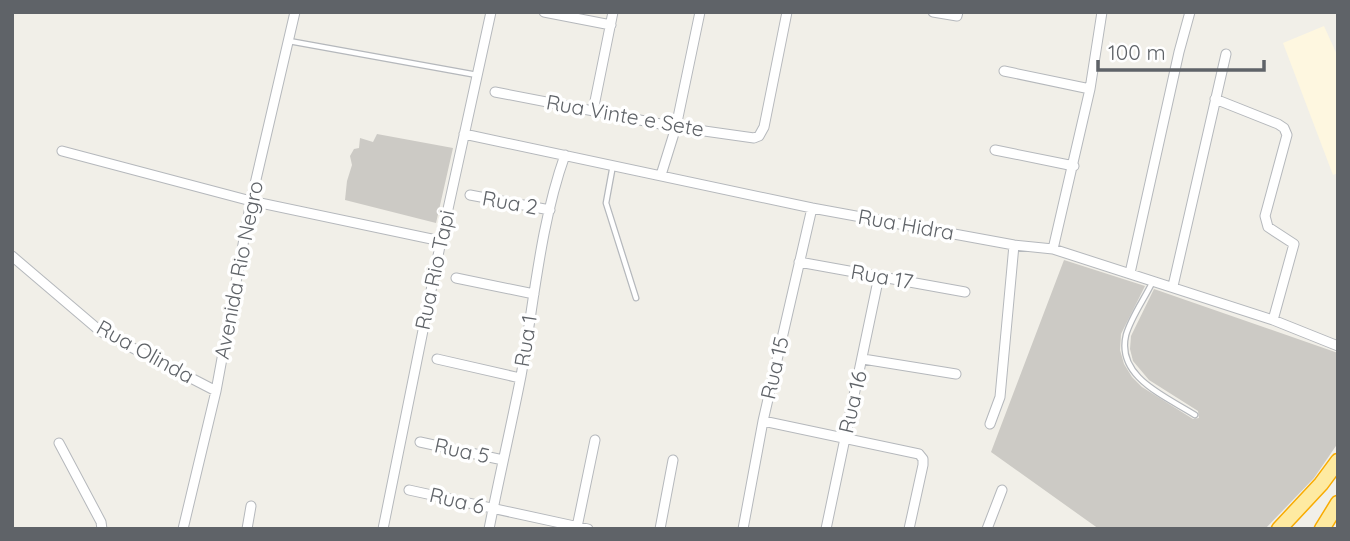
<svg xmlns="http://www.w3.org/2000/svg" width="1350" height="541" font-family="Quicksand,sans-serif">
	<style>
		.commercial { fill: #fef7e0 }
		.building { fill: #cccac5 }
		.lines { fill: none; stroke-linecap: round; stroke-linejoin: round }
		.service-casing { stroke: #b5b8bc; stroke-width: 7 }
		.minor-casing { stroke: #b5b8bc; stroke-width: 11 }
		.trunk-casing { stroke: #f9ab00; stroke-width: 17 }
		.service { stroke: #fff; stroke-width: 4.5 }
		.minor { stroke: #fff; stroke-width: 9 }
		.trunk { stroke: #feeaa1; stroke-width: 14 }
		.labels { text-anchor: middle; stroke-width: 7; stroke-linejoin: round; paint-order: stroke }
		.street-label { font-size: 21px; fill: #5f6368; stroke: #fff }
	</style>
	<rect width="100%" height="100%" fill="#f1efe8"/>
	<!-- commercial -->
	<path class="commercial" d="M1324 26 1338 57V173L1333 175 1283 43Z"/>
	<!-- building -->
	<path class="building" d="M377 134 453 148 436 223 345 200 347 181 352 165 350 156 354 149 359 148 360 138 373 142Z
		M1064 260 1145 286 1121 334 1120 350 1124 364 1132 377 1142 387 1193 419 1199 418 1198 411 1149 380 1133 361 1130 349 1131 336 1154 289 1338 353V443L1314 478 1265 529H1099L991 452Z"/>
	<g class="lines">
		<defs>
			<path id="service" d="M289 41 477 75
				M613 165 606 203 636 298
				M1153 281C1145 298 1131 317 1126 335 1116 377 1165 396 1195 415"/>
			<path id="minor" d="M544 12 611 25
				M933 12 957 16 958 12
				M1004 71 1090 89
				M495 92 676 127 754 138 759 136 764 127 787 12
				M1215 99 1278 124 1284 128 1287 135 1265 216 1268 227 1294 244 1273 320
				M593 111 613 12
				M464 134 812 208 1014 245 1053 249 1273 320 1338 346
				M995 150 1074 166
				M62 151 251 201 441 241
				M661 175 676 127 700 12
				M470 195 550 210
				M1053 249 1090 89 1102 12
				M12 256 100 331 216 391
				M799 262 965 292
				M1130 273 1179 52 1190 12
				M456 278 534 294
				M1173 286 1226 54
				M437 359 520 378
				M863 359 956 374
				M763 421 919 454 923 459V465L909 529
				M990 424 1000 397 1014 245
				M420 442 503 460
				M59 443 101 522 102 529
				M409 490 588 529
				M577 527 595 440
				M183 529 216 391 251 201 295 12
				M247 529 251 506
				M383 529 441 241 491 12
				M489 529C499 478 511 427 521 376 534 303 540 225 565 155
				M660 529 673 460
				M743 529 763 421 812 208
				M826 529 879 276
				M987 529 1002 490"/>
			<path id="trunk" d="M1279 529 1321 484 1338 461
				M1322 529 1338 503"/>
		</defs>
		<!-- service casing -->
		<use href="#service" class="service-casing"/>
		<!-- minor casing -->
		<use href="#minor" class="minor-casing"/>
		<!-- trunk casing -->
		<use href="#trunk" class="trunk-casing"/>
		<!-- service -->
		<use href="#service" class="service"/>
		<!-- minor -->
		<use href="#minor" class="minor"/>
		<!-- trunk -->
		<use href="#trunk" class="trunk"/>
	</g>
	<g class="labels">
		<!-- street labels -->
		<g class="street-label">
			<text transform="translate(625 116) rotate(10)" y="7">Rua Vinte e Sete</text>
			<text transform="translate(510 203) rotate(10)" y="7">Rua 2</text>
			<text transform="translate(906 225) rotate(10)" y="7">Rua Hidra</text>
			<text transform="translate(239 270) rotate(-79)" y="7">Avenida Rio Negro</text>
			<text transform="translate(435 270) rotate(-78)" y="7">Rua Rio Tapi</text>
			<text transform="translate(882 277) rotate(10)" y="7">Rua 17</text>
			<text transform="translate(526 341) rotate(-81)" y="7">Rua 1</text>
			<text transform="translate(145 352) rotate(29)" y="7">Rua Olinda</text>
			<text transform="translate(775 368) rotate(-77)" y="7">Rua 15</text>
			<text transform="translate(853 402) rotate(-77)" y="7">Rua 16</text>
			<text transform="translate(462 451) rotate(12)" y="7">Rua 5</text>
			<text transform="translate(457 501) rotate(13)" y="7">Rua 6</text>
		</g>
	</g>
	<!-- border -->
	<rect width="1350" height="541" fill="none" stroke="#5f6368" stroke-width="28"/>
	<!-- scale -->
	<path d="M1098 60v10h166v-10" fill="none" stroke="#5f6368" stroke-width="3.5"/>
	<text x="1108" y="60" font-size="21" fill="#5f6368" stroke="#ffffff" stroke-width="5" paint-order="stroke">100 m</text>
</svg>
